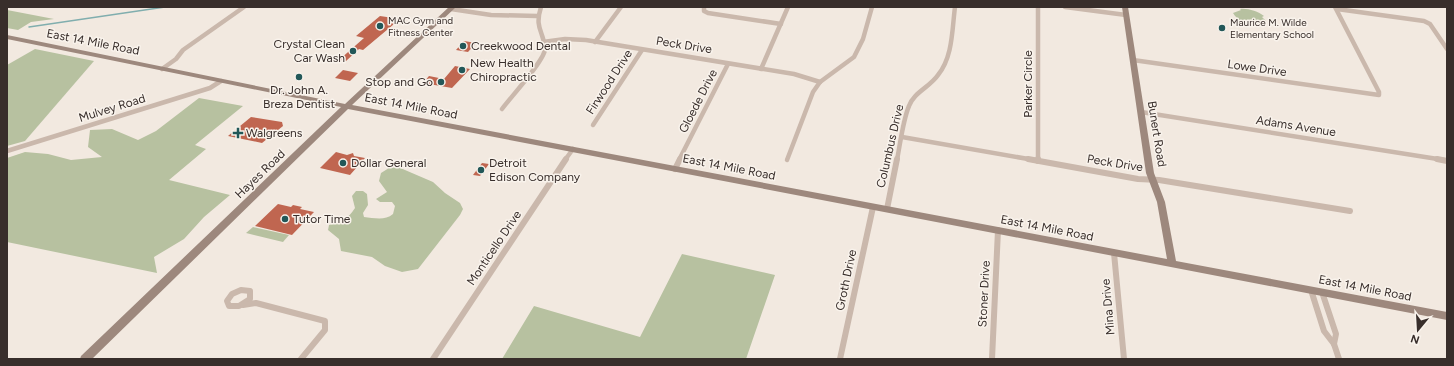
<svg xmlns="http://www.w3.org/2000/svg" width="1454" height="366" viewBox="0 0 1454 366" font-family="Figtree,sans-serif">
<rect width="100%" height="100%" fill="#f2e9e0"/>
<g fill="#b7c1a0">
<path d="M 1240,9 C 1247,8 1258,11 1264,16 L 1262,17 L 1266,21 C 1256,28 1239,24 1233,13 L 1241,10 Z"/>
<polygon points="7,10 54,19 31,22 18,30 7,28"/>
<polygon points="35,49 94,61 25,141 7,146 7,65"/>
<polygon points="199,98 243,106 195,145 206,149 169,180 230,195 204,217 184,239 154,257 157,273 7,242 7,158 25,152 48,154 71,160 102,157 88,147 90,130 112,129 138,140 156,131"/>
<path d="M 398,167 L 433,182 L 445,193 L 460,203 L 463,209 L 460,215 L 418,269 L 402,272 L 385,266 L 372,257 L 341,251 L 339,239 L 328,230 L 329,225 C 341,222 348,219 355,208 L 352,196 L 356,191 L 363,191 L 367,194 L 368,205 L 363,213 L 364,217 C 374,218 385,221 393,214 L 395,206 L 392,202 L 380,202 L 376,199 L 387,192 L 379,181 L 381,173 L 389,168 Z"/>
<polygon points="253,227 289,235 283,242 246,233"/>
<polygon points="682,254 775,275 746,359 502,359 534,306 640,337"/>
</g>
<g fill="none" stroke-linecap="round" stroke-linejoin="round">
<polyline stroke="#80aeae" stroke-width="1.5" points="29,27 165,7"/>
</g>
<g fill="#c06650">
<polygon points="380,16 400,19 363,50 359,49 346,61 339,60 364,38 356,36"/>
<polygon points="464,41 476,43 468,52 456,50"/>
<polygon points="455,66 470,69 452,88 423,83 429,76 444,79"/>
<polygon points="343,70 358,73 350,81 335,78"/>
<polygon points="251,117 282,122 283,126 262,143 228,136"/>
<polygon points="336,152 347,155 353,153 354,156 365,158 350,175 320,168"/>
<polygon points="482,163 489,164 480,176 473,175"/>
<polygon points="278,204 291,207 293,205 302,207 300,209 314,212 292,235 255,226"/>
</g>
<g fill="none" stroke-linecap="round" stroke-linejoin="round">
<g stroke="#cab8ac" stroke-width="4.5">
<polyline points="704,7 704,11 708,13 781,24"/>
<polyline points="1038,7 1038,160"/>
<polyline points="1065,7 1126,15"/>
<polyline points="451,9 491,15 537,16"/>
<polyline points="1337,9 1424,21 1430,24 1447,49"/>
<polyline points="543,42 565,39 586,40 794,74 820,82"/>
<polyline points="595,42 621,7"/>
<polyline points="1133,60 1379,95 1379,92 1335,7"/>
<polyline points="162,69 176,59 183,50 244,7"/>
<polyline points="761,69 788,7"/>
<path d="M 502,109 C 510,98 545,60 545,49 C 544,31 534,29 541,7"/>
<polyline points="1141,112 1444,160"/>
<polyline points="593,125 642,50"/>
<polyline points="902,137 1034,160"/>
<polyline points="7,151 210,88 221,81"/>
<polyline points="565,160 573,149"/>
<polyline points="679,160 728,64"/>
<polyline points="787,160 813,92 820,82 854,57 863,39 872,7"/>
<path d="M 897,160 C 900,145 903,120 909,106 C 914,92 930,87 938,75 C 953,57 952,29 955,7"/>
</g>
<g stroke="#cab8ac" stroke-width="6">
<polyline points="1028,159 1138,179 1159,180 1350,211"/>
<polyline points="1038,159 1038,161"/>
<polyline points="1437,159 1447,161"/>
<polyline points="675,169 680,159"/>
<polyline points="887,209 897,159"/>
<polyline points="1114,253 1124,359"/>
<polygon points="241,290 250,291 250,299 239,306 229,306 227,301 232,294"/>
<polyline points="1311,290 1324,331 1334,344 1339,359"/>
<polyline points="1322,292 1336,334 1334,344"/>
<polyline points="243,305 256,303 325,321 325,330 301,359"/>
<polyline points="433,359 566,159"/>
<polyline points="840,359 873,207"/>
<polyline points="992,359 998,230"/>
</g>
<polygon fill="#9d887d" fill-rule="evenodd" points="449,7 456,7 352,105 1167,259 1157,202 1146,173 1122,7 1128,7 1154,173 1165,202 1176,261 1447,312 1447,320 348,109 92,359 80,359 81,356 341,107 7,39 7,35 345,104"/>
</g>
<g fill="#225758" stroke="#f9f3ec" stroke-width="1.5">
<circle cx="380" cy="26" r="4"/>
<circle cx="1222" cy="28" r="4"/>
<circle cx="463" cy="46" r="4"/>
<circle cx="353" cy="51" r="4"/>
<circle cx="462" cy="70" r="4"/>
<circle cx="299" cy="77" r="4"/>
<circle cx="441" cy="82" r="4"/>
<path d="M236 127h4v4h4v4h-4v4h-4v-4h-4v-4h4z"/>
<circle cx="343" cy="163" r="4"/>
<circle cx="481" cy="170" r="4"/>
<circle cx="285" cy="219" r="4"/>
</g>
<g text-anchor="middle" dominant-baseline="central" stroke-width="3" stroke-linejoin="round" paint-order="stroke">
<g font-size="10" fill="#382e2b" stroke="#f9f3ec" text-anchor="start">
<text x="388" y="20">MAC Gym and<tspan x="388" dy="12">Fitness Center</tspan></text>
<text x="1230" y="22">Maurice M. Wilde<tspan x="1230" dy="12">Elementary School</tspan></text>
</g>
<g font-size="12" fill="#382e2b" stroke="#f9f3ec">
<text transform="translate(93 42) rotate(11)">East 14 Mile Road</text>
<text transform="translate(684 45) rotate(9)">Peck Drive</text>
<text transform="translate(1257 68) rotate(8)">Lowe Drive</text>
<text transform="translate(609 82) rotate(-57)">Firwood Drive</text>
<text transform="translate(1028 84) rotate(-90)">Parker Circle</text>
<text transform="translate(698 101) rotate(-63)">Gloede Drive</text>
<text transform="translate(411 106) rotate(11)">East 14 Mile Road</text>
<text transform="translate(112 108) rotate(-17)">Mulvey Road</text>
<text transform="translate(1296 126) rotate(9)">Adams Avenue</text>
<text transform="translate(1157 134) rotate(81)">Bunert Road</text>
<text transform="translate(890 146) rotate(-77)">Columbus Drive</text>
<text transform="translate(1115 163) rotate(9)">Peck Drive</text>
<text transform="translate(729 167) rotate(11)">East 14 Mile Road</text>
<text transform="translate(260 174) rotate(-44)">Hayes Road</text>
<text transform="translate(1047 228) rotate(11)">East 14 Mile Road</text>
<text transform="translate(494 248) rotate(-56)">Monticello Drive</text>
<text transform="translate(846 280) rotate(-78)">Groth Drive</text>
<text transform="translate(1365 288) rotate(11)">East 14 Mile Road</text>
<text transform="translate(984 294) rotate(-87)">Stoner Drive</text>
<text transform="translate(1108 307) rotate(-95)">Mina Drive</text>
</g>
<g font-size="12" fill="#382e2b" stroke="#f9f3ec" text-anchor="start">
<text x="345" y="44" text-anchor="end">Crystal Clean<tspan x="345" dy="14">Car Wash</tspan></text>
<text x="471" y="46">Creekwood Dental</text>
<text x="470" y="63">New Health<tspan x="470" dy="14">Chiropractic</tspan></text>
<text x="433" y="82" text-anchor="end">Stop and Go</text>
<text x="299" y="90" text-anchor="middle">Dr. John A.<tspan x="299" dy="14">Breza Dentist</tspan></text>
<text x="246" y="133">Walgreens</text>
<text x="351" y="163">Dollar General</text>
<text x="489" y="163">Detroit<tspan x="489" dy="14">Edison Company</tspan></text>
<text x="293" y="219">Tutor Time</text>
</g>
</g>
<rect width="1454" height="366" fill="none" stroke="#382e2b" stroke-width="16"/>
<g transform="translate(1418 330) rotate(198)" stroke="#f9f3ec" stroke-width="3" paint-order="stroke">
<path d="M0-3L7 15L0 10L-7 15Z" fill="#382e2b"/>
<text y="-6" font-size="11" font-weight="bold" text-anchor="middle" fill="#382e2b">N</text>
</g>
</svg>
